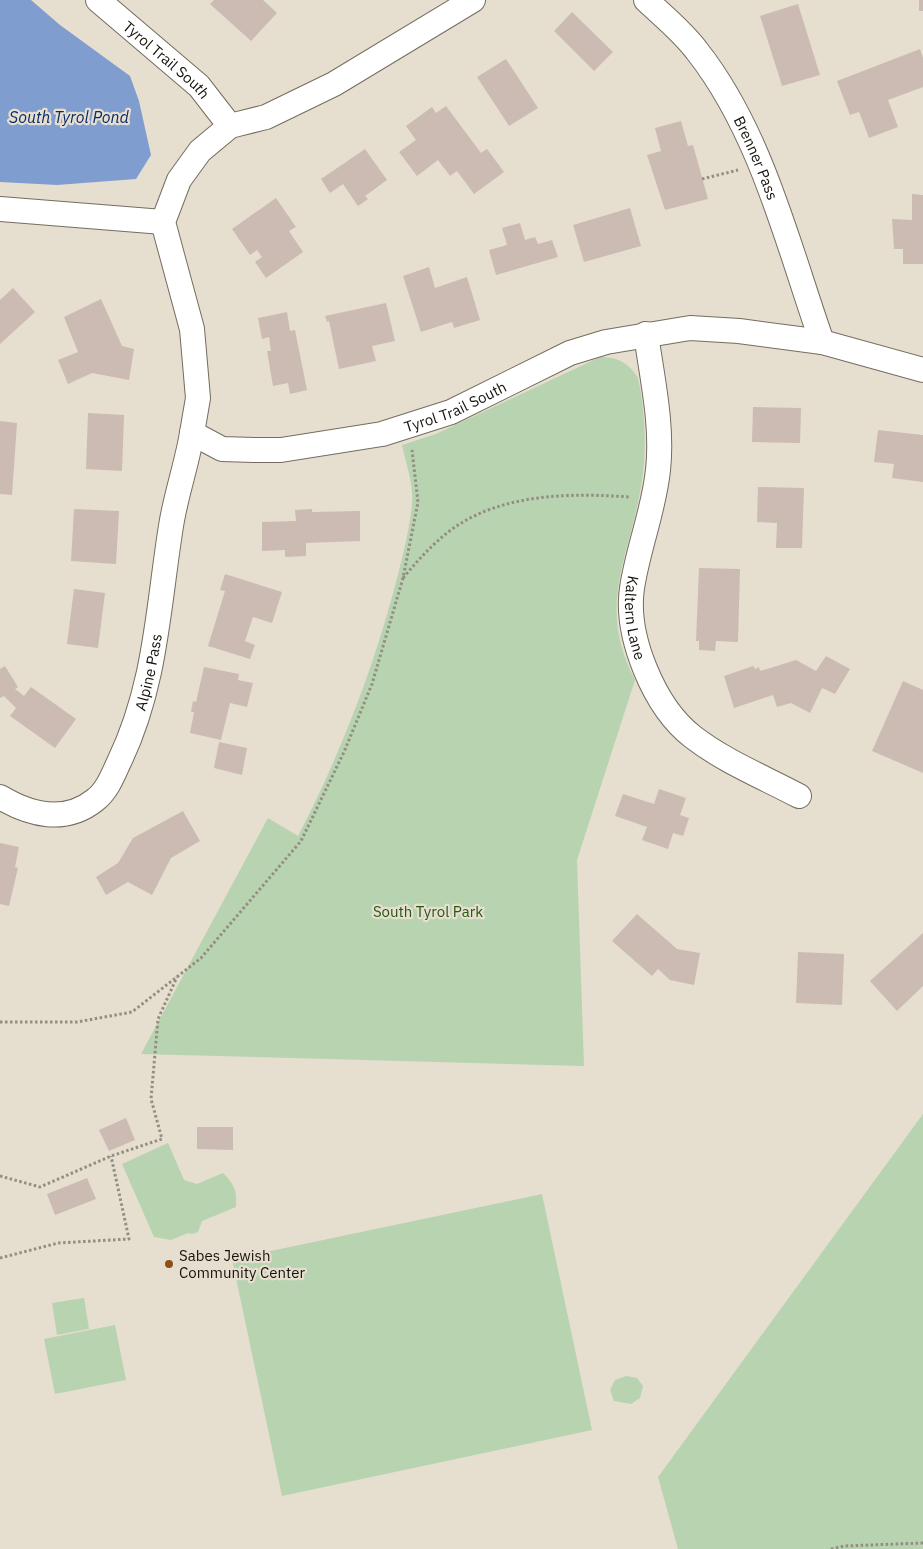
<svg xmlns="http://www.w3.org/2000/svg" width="923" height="1549" viewBox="0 0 923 1549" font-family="'IBM Plex Sans',sans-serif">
<rect width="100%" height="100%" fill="#e6dfcf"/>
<g fill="#b8d3b0">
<path d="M 600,357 C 618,357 629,363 638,378 C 645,410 647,448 642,480 C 631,557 595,603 635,680 L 577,860 L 584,1066 L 141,1054 L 268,818 L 298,836 C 338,759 369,680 392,597 C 400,567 409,535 412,504 C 414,485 406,464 402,445 L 436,434 Z"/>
<polygon points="923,1114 923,1549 678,1549 658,1477"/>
<path d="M 168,1143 L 184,1180 L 197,1184 L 223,1173 C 235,1185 237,1191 236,1207 L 202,1221 L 198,1232 L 192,1234 L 188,1233 L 171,1240 L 154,1237 L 122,1164 Z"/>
<polygon points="542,1194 592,1430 282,1496 232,1259"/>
<polygon points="84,1298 89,1329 57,1335 52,1303"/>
<polygon points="115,1325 126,1380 55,1394 44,1339"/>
<polygon points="626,1376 637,1378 643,1386 640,1398 631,1404 614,1401 610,1390 615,1380"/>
</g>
<polygon fill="#809dd0" points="0,0 31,0 60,25 130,76 139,101 151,155 136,179 57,185 0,182"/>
<g fill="#ccbbb3">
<polygon points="214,0 263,0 277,13 251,41 210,4"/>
<rect x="919" y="0" width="4" height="11"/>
<polygon points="798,4 820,75 782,86 760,16"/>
<polygon points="572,12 613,52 594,71 554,31"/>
<polygon points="920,49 923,58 923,87 888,100 898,127 869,138 859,112 850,115 837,81"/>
<polygon points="506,59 538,108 509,126 477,77"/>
<polygon points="446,106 481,153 487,149 504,172 474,194 457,171 450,176 438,160 417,176 399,152 416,140 406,126 432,107 436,113"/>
<polygon points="681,121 688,146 693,145 708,199 665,210 647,155 661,151 655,128"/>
<polygon points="365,149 387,180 365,196 368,199 358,206 343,184 330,193 321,179"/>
<polygon points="912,194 923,195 923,264 903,264 903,249 894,249 892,219 912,220"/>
<polygon points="276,198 296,227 289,231 303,252 266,278 255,262 262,257 257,250 250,255 232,229"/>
<polygon points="630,208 641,246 584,262 573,225"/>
<polygon points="520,223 525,240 535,237 538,244 552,240 558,257 496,275 489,250 507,245 502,228"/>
<polygon points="429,267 435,288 467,277 480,320 454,328 452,322 421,332 403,276"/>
<polygon points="13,288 35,312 0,344 0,300"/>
<polygon points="101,299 122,346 134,349 129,380 92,373 68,384 58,360 78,352 64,317"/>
<polygon points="386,303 395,341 372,346 376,361 339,369 329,321 327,322 325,316"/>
<polygon points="287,312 290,331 295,330 307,390 290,394 288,383 273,386 267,351 271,351 269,337 262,339 258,318"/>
<polygon points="753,407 801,408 800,443 752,442"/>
<polygon points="88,413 124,415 122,471 86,469"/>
<polygon points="0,421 17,423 12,495 0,494"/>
<polygon points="878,430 923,435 923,482 892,478 894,464 874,462"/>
<polygon points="758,487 804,488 802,548 776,548 777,523 757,522"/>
<polygon points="74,509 119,511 116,564 71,561"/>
<polygon points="312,509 312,512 360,511 360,541 306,543 306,556 285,557 285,550 262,551 262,522 296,521 295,510"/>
<polygon points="699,568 740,569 738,642 716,641 715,651 699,650 699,641 696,641"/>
<polygon points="225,574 282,592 272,623 253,617 245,641 255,645 250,659 208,646 225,591 220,590"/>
<polygon points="74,589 105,593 98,648 67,644"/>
<polygon points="826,656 850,669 835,694 822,688 810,713 791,703 777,707 773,695 734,708 724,676 753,666 755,669 759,667 760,671 796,660 816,671"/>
<polygon points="5,666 18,687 15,689 24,696 31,687 76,719 55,748 10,716 16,708 4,696 0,698 0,669"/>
<polygon points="204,667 239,674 238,680 253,683 247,707 230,703 221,740 190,733 194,712 191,712 193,701 196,702"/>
<polygon points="903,681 923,690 923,773 872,751"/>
<polygon points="219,742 247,748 242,775 214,768"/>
<polygon points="659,789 686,798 680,815 689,818 683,836 673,833 668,849 642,840 647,827 615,816 623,794 654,804"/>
<polygon points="183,811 200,841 171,858 152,895 128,882 106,895 96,877 118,863 133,838"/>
<polygon points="0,843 19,847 15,867 18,868 9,906 0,904"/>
<polygon points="637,914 677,949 700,953 694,985 670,980 658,969 652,976 612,941"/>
<polygon points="923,933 923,986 897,1011 870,981"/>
<polygon points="798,952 844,954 842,1005 796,1003"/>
<polygon points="126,1118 135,1140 109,1151 99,1130"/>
<polygon points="197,1127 233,1127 233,1150 197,1149"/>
<polygon points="87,1178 96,1199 55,1215 47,1194"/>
</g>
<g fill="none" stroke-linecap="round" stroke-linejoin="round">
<defs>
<g id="minor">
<path id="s1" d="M 98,0 L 199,86 L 230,126"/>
<path id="s2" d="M 473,0 L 334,84 L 266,117 L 230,126 L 200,151 L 179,180 L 163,222 L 192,329 L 198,398 L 192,433 L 222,449 L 254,450 L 281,450 L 382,434 L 451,412 L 570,353 L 606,342 L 690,328 L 739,331 L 822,342 L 923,370"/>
<path id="s3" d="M 646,0 C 663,16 683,32 697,51 C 761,132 788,245 822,342"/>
<polyline points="0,209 163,222"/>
<path id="s4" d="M 646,334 C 652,378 663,425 658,470 C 654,510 638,548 632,588 C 625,636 654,707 693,737 C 724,761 763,777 799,796"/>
<path id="s5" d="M 0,797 C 30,815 65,824 95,800 C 107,791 113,775 119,762 C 156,686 158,607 171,526 C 176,494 187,464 192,433"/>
</g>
</defs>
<use href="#minor" stroke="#746d5f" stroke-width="26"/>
<g stroke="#938e82" stroke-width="3" stroke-dasharray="2.5 2.5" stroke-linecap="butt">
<polyline points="702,179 738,170"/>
<path d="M 403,578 C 419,559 435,541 455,527 C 505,493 573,493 630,497"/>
<polyline points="0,1022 77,1022 132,1012 201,958 301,841 344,752 372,684 403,578 418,502 412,450"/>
<polyline points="0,1176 40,1187 111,1156 162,1139 151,1099 158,1019 177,977"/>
<polyline points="0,1258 58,1243 129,1239 111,1156"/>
<polyline points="831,1549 844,1546 923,1543"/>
</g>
<use href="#minor" stroke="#fff" stroke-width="24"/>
</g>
<circle fill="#8e5016" stroke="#e6dfcf" stroke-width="2" cx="169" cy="1264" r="5"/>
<g text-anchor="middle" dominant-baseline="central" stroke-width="4.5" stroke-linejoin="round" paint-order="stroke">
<g font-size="15" fill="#15130d" stroke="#e6dfcf">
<text stroke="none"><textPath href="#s1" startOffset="91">Tyrol Trail South</textPath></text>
<text stroke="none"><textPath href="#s3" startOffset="195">Brenner Pass</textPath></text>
<text stroke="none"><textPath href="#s2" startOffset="884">Tyrol Trail South</textPath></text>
<text stroke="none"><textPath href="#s4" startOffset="288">Kaltern Lane</textPath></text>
<text stroke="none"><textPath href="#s5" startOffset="242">Alpine Pass</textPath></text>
</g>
<g font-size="15" fill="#255711" stroke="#e6dfcf">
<text x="428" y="911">South Tyrol Park</text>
</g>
<g font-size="15" fill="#15130d" stroke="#e6dfcf" text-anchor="start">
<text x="179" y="1255">Sabes Jewish<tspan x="179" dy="17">Community Center</tspan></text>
</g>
<g font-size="16" font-style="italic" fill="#0a2a67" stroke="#e6dfcf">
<text x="69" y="117">South Tyrol Pond</text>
</g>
</g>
</svg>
